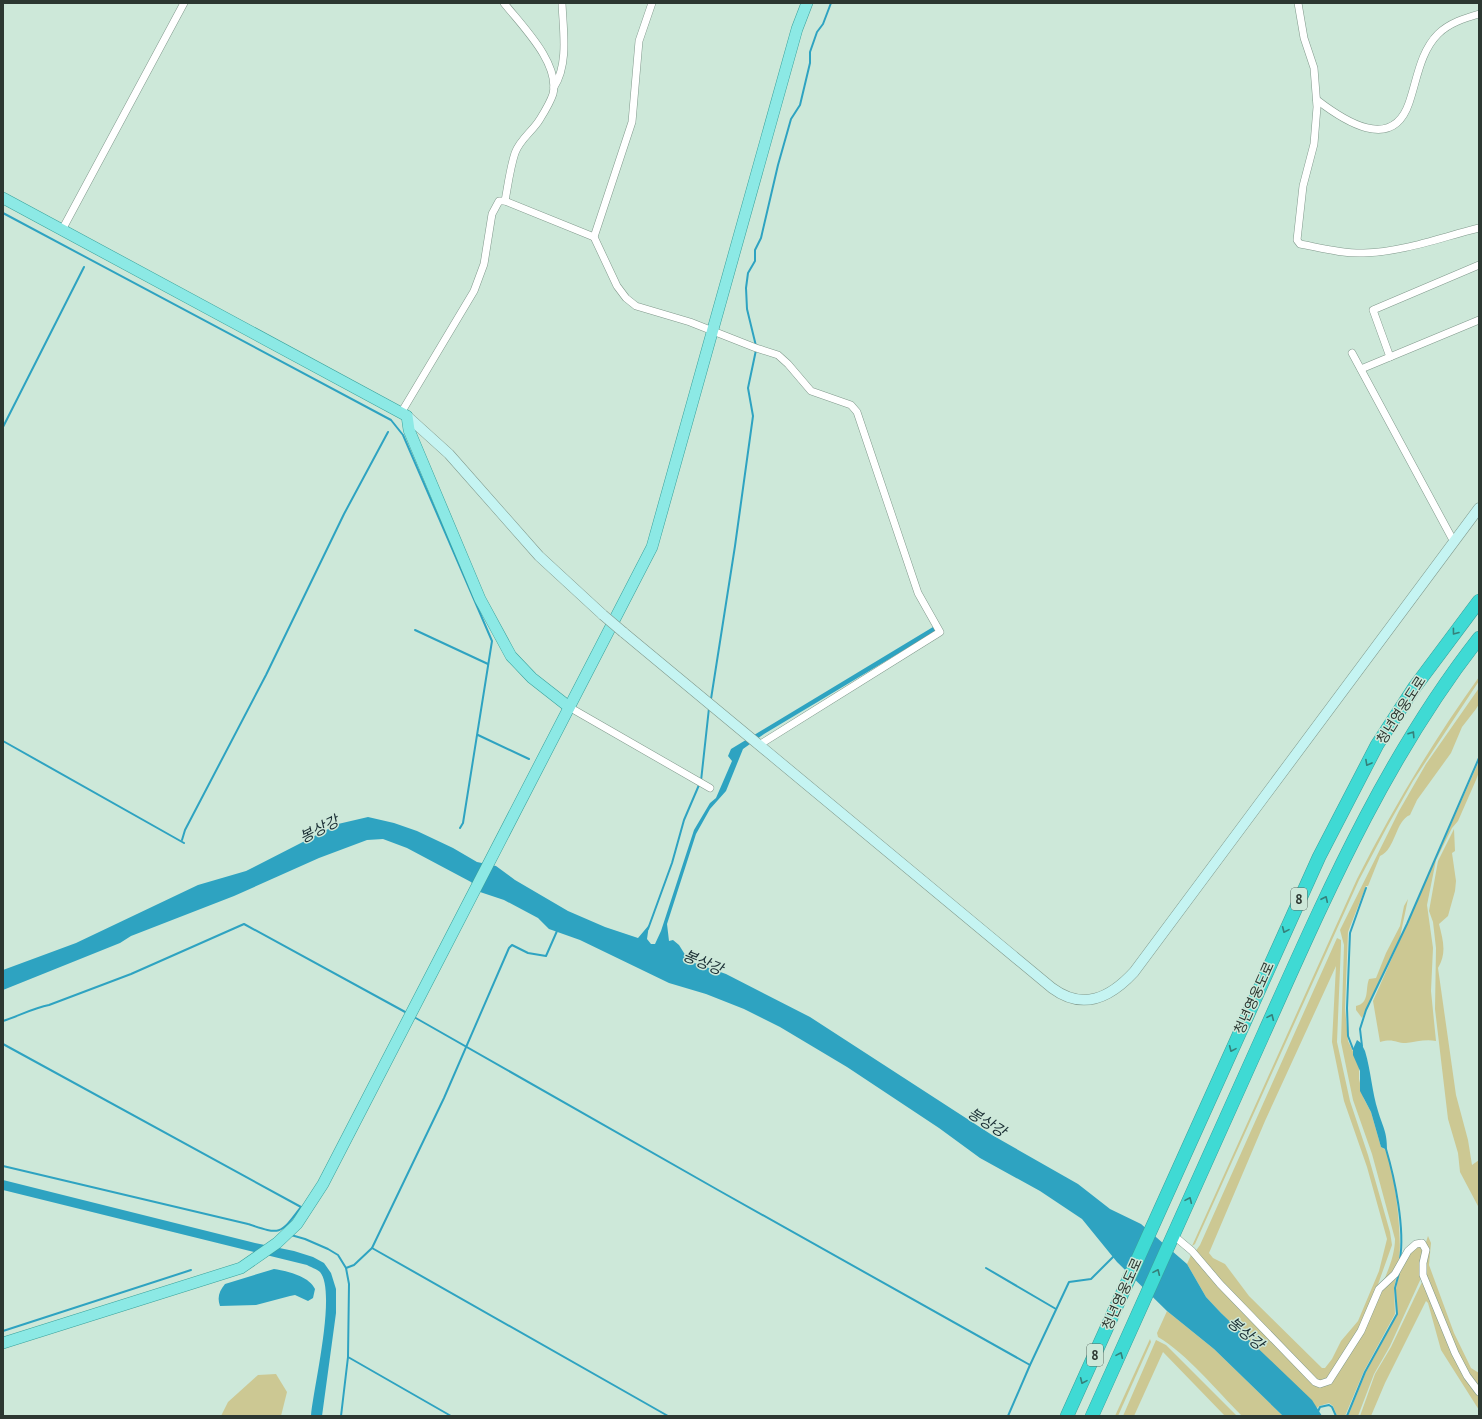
<svg xmlns="http://www.w3.org/2000/svg" width="1482" height="1419" viewBox="0 0 1482 1419" font-family="'PT Sans','Noto Sans KR',sans-serif">
<rect width="100%" height="100%" fill="#cde8d9"/>
<g fill="#ccc893" fill-rule="evenodd">
<path d="M 1479,677 L 1479,681 L 1413,781 L 1387,827 L 1359,880 L 1195,1244 L 1192,1246 L 1357,879 C 1393,808 1433,741 1479,677 Z"/>
<path d="M 1479,688 L 1479,704 L 1476,709 L 1462,727 L 1451,753 L 1417,800 L 1410,815 C 1395,821 1396,849 1380,856 L 1368,886 L 1366,886 L 1348,932 L 1345,1008 L 1348,1041 L 1359,1064 L 1359,1079 L 1364,1099 L 1371,1112 L 1381,1147 C 1382,1148 1385,1149 1386,1150 C 1394,1164 1404,1248 1398,1263 C 1395,1271 1389,1276 1383,1282 C 1389,1269 1395,1253 1395,1239 L 1372,1154 L 1353,1100 L 1341,1042 L 1344,945 L 1340,930 L 1399,811 L 1426,764 Z"/>
<path d="M 1479,761 L 1479,772 L 1476,780 L 1458,821 L 1452,828 L 1436,860 L 1427,905 L 1433,948 L 1431,991 L 1436,1041 C 1425,1039 1416,1042 1406,1043 C 1395,1043 1394,1038 1380,1042 L 1373,1001 Z"/>
<path d="M 1454,829 L 1455,851 L 1452,853 L 1456,881 L 1455,891 L 1448,916 L 1439,924 C 1443,940 1447,953 1438,968 L 1456,1095 L 1468,1140 L 1472,1165 L 1479,1160 L 1479,1208 L 1460,1172 L 1458,1153 L 1448,1119 L 1435,1009 L 1436,948 L 1433,922 L 1429,911 L 1438,861 Z"/>
<path d="M 1408,899 L 1400,937 L 1362,1018 L 1356,1010 L 1356,1006 C 1370,1003 1365,989 1369,979 L 1376,978 L 1386,953 L 1400,926 L 1404,906 Z"/>
<path d="M 1337,938 L 1341,940 L 1341,945 L 1337,1042 L 1350,1101 L 1368,1155 L 1390,1232 L 1392,1245 L 1365,1321 L 1328,1380 L 1320,1383 L 1221,1283 L 1195,1252 L 1200,1245 ZM 1336,966 L 1332,1042 L 1344,1101 L 1367,1167 L 1387,1239 L 1379,1271 L 1358,1321 L 1341,1341 L 1332,1359 L 1325,1368 L 1322,1368 L 1249,1296 L 1225,1264 L 1213,1258 L 1209,1253 L 1265,1121 Z"/>
<polygon points="1428,1236 1431,1243 1429,1265 1454,1333 1471,1368 1479,1373 1479,1391 1468,1375 1424,1275 1425,1245"/>
<polygon points="1420,1247 1423,1248 1422,1276 1390,1346 1374,1374 1358,1416 1348,1416 1366,1372 1397,1315 1396,1289 1400,1268 1413,1248"/>
<polygon points="1191,1255 1314,1383 1326,1384 1380,1292 1397,1274 1394,1288 1395,1314 1364,1371 1345,1416 1337,1416 1333,1406 1329,1403 1319,1406 1317,1408 1221,1313 1206,1297 1187,1264"/>
<polygon points="1423,1280 1479,1393 1479,1410 1441,1350 1428,1303 1426,1301 1385,1383 1371,1416 1360,1416 1375,1374 1391,1347"/>
<path d="M 1167,1311 L 1214,1349 L 1283,1416 L 1242,1416 C 1218,1392 1186,1353 1158,1337 L 1157,1333 Z"/>
<polygon points="1150,1339 1151,1342 1118,1416 1115,1416"/>
<polygon points="1156,1340 1166,1345 1237,1416 1225,1416 1163,1352 1134,1416 1123,1416"/>
<polygon points="276,1374 287,1392 281,1416 221,1416 228,1402 258,1375"/>
</g>
<g fill="#2ea3c1">
<polygon points="933,627 936,631 764,734 743,749 726,791 710,809 696,834 667,924 669,941 673,940 679,945 689,961 726,974 810,1017 992,1135 1078,1184 1110,1209 1141,1224 1187,1264 1206,1297 1221,1313 1312,1400 1322,1416 1283,1416 1214,1349 1167,1311 1117,1262 1082,1219 1040,1191 980,1158 939,1128 847,1067 780,1027 744,1009 706,994 669,983 580,940 549,929 538,918 504,900 480,892 471,882 407,848 383,839 367,840 319,858 234,896 131,936 120,943 3,990 3,970 76,943 198,885 246,871 338,824 368,817 394,823 417,831 453,848 477,862 496,866 515,880 568,911 605,927 638,938 649,925 647,939 651,944 655,944 661,931 694,830 710,803 716,798 732,761 728,756 731,749"/>
<path d="M 1357,1040 L 1361,1043 L 1365,1051 C 1371,1071 1372,1092 1378,1111 C 1383,1128 1387,1131 1387,1150 L 1381,1147 L 1371,1112 L 1360,1091 L 1360,1071 L 1353,1055 L 1353,1049 Z"/>
<path d="M 3,1180 L 255,1243 L 294,1251 L 313,1257 L 324,1263 L 331,1273 L 336,1289 L 336,1313 L 322,1416 L 311,1416 C 313,1389 337,1292 320,1272 C 317,1269 310,1267 307,1265 L 3,1190 Z"/>
<path d="M 274,1269 C 287,1271 309,1276 315,1289 L 313,1298 L 308,1301 L 295,1295 L 290,1296 L 256,1305 L 220,1306 C 217,1298 219,1291 225,1284 Z"/>
</g>
<g fill="none" stroke-linecap="round" stroke-linejoin="round">
<g stroke="#2ea3c1" stroke-width="2">
<polyline points="3,213 391,420 403,435 492,641 463,823 460,828"/>
<polyline points="756,346 747,309 746,288 748,273 755,261 755,250 761,238 778,165 791,119 800,105 810,63 810,52 817,32 823,24 831,3"/>
<polyline points="3,427 84,267"/>
<polyline points="415,630 488,664"/>
<polyline points="711,699 735,546 753,416 748,388 756,350"/>
<polyline points="478,735 529,759"/>
<polyline points="3,741 184,843"/>
<polyline points="701,781 709,708"/>
<polyline points="182,840 185,830 266,675 344,514 388,432"/>
<polyline points="648,929 672,863 684,820 699,785"/>
<polyline points="414,1017 718,1190 1030,1365"/>
<path d="M 3,1021 C 19,1016 33,1008 49,1005 L 131,974 L 244,924 L 407,1013"/>
<path d="M 3,1044 L 301,1207 C 280,1235 281,1235 248,1224 L 3,1166"/>
<polyline points="1362,1046 1360,1029 1366,1010 1407,924 1479,758"/>
<polyline points="1353,1049 1348,1036 1347,1008 1350,933 1366,888"/>
<path d="M 1386,1149 C 1395,1179 1405,1229 1400,1259"/>
<polyline points="291,1235 305,1239 328,1249 338,1255 346,1268 349,1284 348,1357 341,1416"/>
<polyline points="372,1248 668,1416"/>
<polyline points="346,1268 354,1265 372,1248 444,1098 509,948 512,945 528,953 546,956 557,931"/>
<polyline points="986,1268 1056,1309"/>
<polyline points="3,1331 191,1270"/>
<polyline points="348,1357 451,1416"/>
<polyline points="1008,1416 1030,1365 1069,1282 1091,1279 1115,1255"/>
<polyline points="1316,1416 1320,1407 1329,1405 1332,1407 1336,1416"/>
<polyline points="1347,1416 1365,1372 1397,1314 1395,1288 1399,1273"/>
</g>
<defs>
<g id="street">
<path d="M 504,3 C 522,26 560,63 553,94 C 550,103 545,111 540,119 C 533,131 520,139 515,153 C 510,168 508,185 505,201"/>
<polyline points="652,3 639,41 632,122 594,237 617,286 626,298 636,306 690,322 756,348 778,355 788,364 811,391 851,405 857,412 918,593 940,632 759,745"/>
<path d="M 1298,3 L 1304,38 L 1314,68 L 1317,107 L 1314,144 L 1303,186 L 1297,240 L 1300,244 C 1321,248 1343,254 1364,253 C 1403,252 1442,237 1479,228"/>
<path d="M 554,87 C 569,64 563,29 562,3"/>
<path d="M 1317,100 C 1343,120 1392,153 1409,103 C 1417,80 1420,52 1438,34 C 1449,23 1465,18 1479,14"/>
<polyline points="62,230 184,3"/>
<polyline points="1352,353 1454,542"/>
<polyline points="1390,357 1373,310 1479,265"/>
<polyline points="1361,369 1479,320"/>
<polyline points="401,413 474,291 484,264 492,214 499,201 505,201 594,237"/>
<polyline points="569,707 710,788"/>
<polyline points="1173,1235 1192,1251 1220,1284 1315,1382 1320,1384 1329,1381 1361,1331 1379,1289 1395,1274 1408,1251 1416,1244 1422,1243 1426,1250 1423,1263 1423,1275 1455,1353 1467,1376 1479,1392"/>
</g>
<g id="secondary">
<polyline points="407,416 449,454 539,556 603,615"/>
<path d="M 623,632 L 1052,988 C 1083,1011 1110,998 1134,972 L 1479,508"/>
</g>
<g id="primary">
<polyline points="3,198 407,416 409,430 480,599 511,656 532,678 569,707"/>
<polyline points="3,1343 241,1268 277,1243 297,1224 323,1184 652,547 797,29 807,3"/>
</g>
<g id="highway">
<polyline points="1067,1416 1319,857 1377,745 1414,688 1479,601"/>
<path d="M 1092,1416 C 1150,1288 1207,1160 1264,1033 C 1326,895 1385,758 1479,638"/>
</g>
</defs>
<use href="#street" stroke="#80998c" stroke-width="8"/>
<use href="#secondary" stroke="#80998c" stroke-width="11"/>
<use href="#primary" stroke="#38a19b" stroke-width="12"/>
<use href="#highway" stroke="#38a19b" stroke-width="14"/>
<use href="#street" stroke="#fff" stroke-width="7"/>
<use href="#secondary" stroke="#c5f4f2" stroke-width="10"/>
<use href="#primary" stroke="#8ce9e5" stroke-width="11"/>
<use href="#highway" stroke="#3fdad4" stroke-width="13"/>
<defs>
<polyline id="secondary-bridge" points="603,615 623,632"/>
</defs>
<use href="#secondary-bridge" stroke="#80998c" stroke-width="11" stroke-linecap="butt"/>
<use href="#secondary-bridge" stroke="#c5f4f2" stroke-width="10"/>
</g>
<defs><path id="oneway-chevron" d="M-2-3.5L2.5 0L-2 3.5" fill="none" stroke-width="1.6" stroke-linecap="round" stroke-linejoin="round"/></defs>
<g stroke="#35807a">
<use href="#oneway-chevron" transform="translate(1455 632) rotate(127)"/>
<use href="#oneway-chevron" transform="translate(1412 734) rotate(-57)"/>
<use href="#oneway-chevron" transform="translate(1368 763) rotate(119)"/>
<use href="#oneway-chevron" transform="translate(1325 899) rotate(-65)"/>
<use href="#oneway-chevron" transform="translate(1285 930) rotate(114)"/>
<use href="#oneway-chevron" transform="translate(1271 1017) rotate(-66)"/>
<use href="#oneway-chevron" transform="translate(1232 1049) rotate(114)"/>
<use href="#oneway-chevron" transform="translate(1189 1200) rotate(-66)"/>
<use href="#oneway-chevron" transform="translate(1157 1272) rotate(-66)"/>
<use href="#oneway-chevron" transform="translate(1120 1355) rotate(-66)"/>
<use href="#oneway-chevron" transform="translate(1083 1381) rotate(114)"/>
</g>
<g text-anchor="middle" dominant-baseline="central" stroke-width="3" stroke-linejoin="round" paint-order="stroke">
<g fill="#cde8d9" stroke="#5c6c63" stroke-width="1">
<rect x="1291" y="888" width="16" height="22" rx="3"/>
<rect x="1087" y="1344" width="16" height="22" rx="3"/>
</g>
<g font-size="13" font-weight="bold" fill="#2c3731">
<text x="1299" y="899">8</text>
<text x="1095" y="1355">8</text>
</g>
<g font-size="14" fill="#2c3731" stroke="#cde8d9">
<text transform="translate(1401 710) rotate(-57)">청년영웅도로</text>
<text transform="translate(1254 998) rotate(-66)">청년영웅도로</text>
<text transform="translate(1122 1294) rotate(-66)">청년영웅도로</text>
</g>
<g font-size="15" font-style="italic" fill="#1a2e34" stroke="#cde8d9">
<text transform="translate(319 829) rotate(-27)">봉상강</text>
<text transform="translate(703 962) rotate(22)">봉상강</text>
<text transform="translate(987 1122) rotate(32)">봉상강</text>
<text transform="translate(1246 1333) rotate(40)">봉상강</text>
</g>
</g>
<rect width="1482" height="1419" fill="none" stroke="#2c3731" stroke-width="8"/>
</svg>
